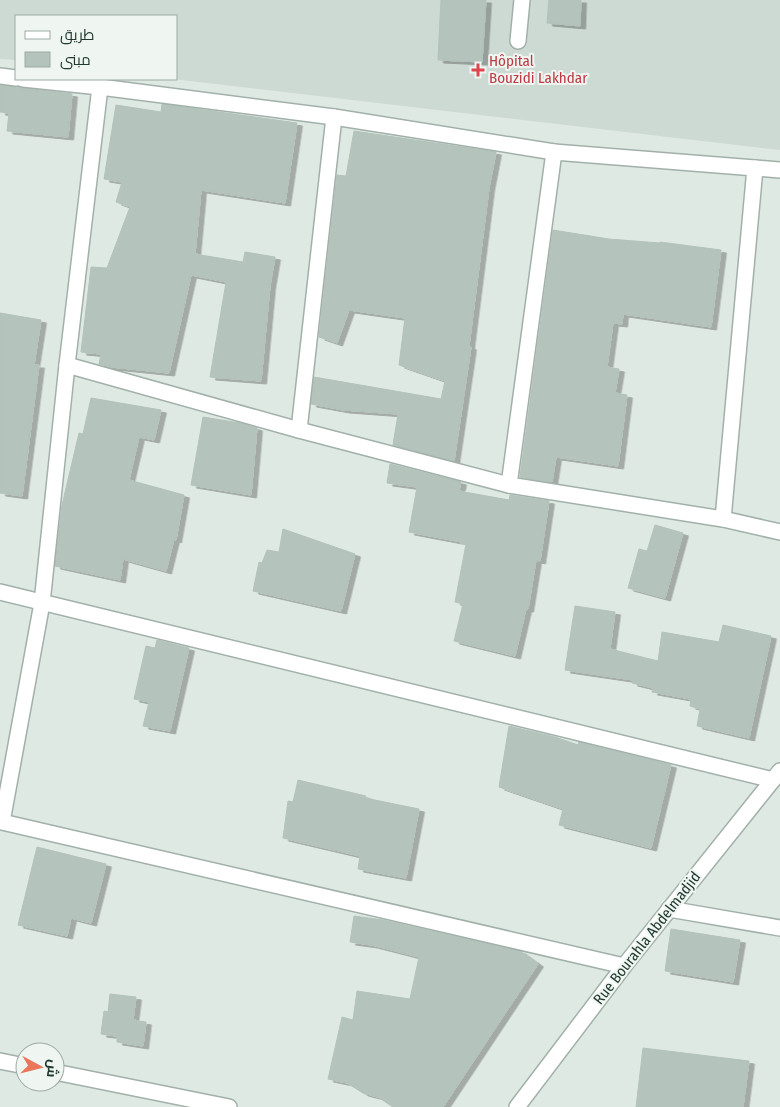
<svg xmlns="http://www.w3.org/2000/svg" width="780" height="1107" viewBox="0 0 780 1107" font-family="'Fira Sans Condensed',Cairo,sans-serif">
<defs>
<filter id="shadow"><feDropShadow dx="5.5" dy="3" stdDeviation="0" flood-color="#0004"/></filter>
</defs>
<rect width="100%" height="100%" fill="#dfe9e4"/>
<polygon fill="#cdd9d3" points="0,0 780,0 780,150 173,79 176,79 176,16 16,16 16,60 0,59"/>
<g fill="#b4c4bd" stroke="#b2c2ba" filter="url(#shadow)">
<polygon points="441,0 486,0 482,62 438,60"/>
<polygon points="549,0 581,0 580,26 547,23"/>
<polygon points="0,85 72,94 68,137 7,131 9,113 0,112"/>
<polygon points="162,104 297,123 285,203 201,190 195,254 243,262 245,252 275,257 270,286 261,381 210,377 226,282 191,275 169,373 111,367 99,364 101,354 81,352 91,267 107,268 130,207 116,202 122,182 104,179 116,105 161,112"/>
<polygon points="354,131 496,152 489,188 469,346 471,347 454,461 393,445 398,414 344,410 311,404 314,377 441,399 445,381 399,365 405,318 349,310 337,343 319,337 337,175 346,176"/>
<polygon points="553,230 609,239 660,243 660,242 721,250 711,327 623,314 622,324 613,323 607,367 619,369 615,393 627,395 618,466 556,457 552,482 520,477"/>
<polygon points="0,313 41,320 34,365 39,365 22,496 0,493"/>
<polygon points="91,398 161,410 154,440 139,437 129,480 184,495 176,540 174,539 166,571 123,559 120,580 55,566 62,505 79,433 83,434"/>
<polygon points="203,417 240,423 257,428 251,495 191,485"/>
<polygon points="390,464 461,482 459,491 509,500 510,495 549,501 540,561 536,560 528,609 526,609 515,656 454,641 463,604 455,602 466,544 461,544 462,542 409,532 417,487 387,483"/>
<polygon points="655,525 683,533 665,598 628,588 639,549 647,551"/>
<polygon points="283,529 355,554 341,611 253,591 259,562 262,563 267,550 279,552"/>
<polygon points="575,606 615,612 610,649 658,661 662,632 719,642 723,625 771,636 749,738 697,726 700,709 690,706 691,699 652,692 653,688 632,683 633,680 565,670"/>
<polygon points="157,640 189,648 170,731 143,726 149,702 134,699 146,646 155,648"/>
<polygon points="509,726 555,737 578,745 579,742 671,765 651,848 559,825 563,809 499,787"/>
<polygon points="298,780 366,796 365,798 419,809 406,878 358,869 360,856 283,838 288,801 293,802"/>
<polygon points="37,847 106,864 91,923 71,918 67,936 18,925"/>
<polygon points="354,916 383,920 520,951 538,964 443,1107 393,1107 378,1097 363,1093 347,1083 328,1079 342,1017 353,1020 357,991 410,999 419,957 372,945 350,942"/>
<polygon points="671,929 740,940 733,982 665,971"/>
<polygon points="110,994 136,997 133,1020 146,1022 143,1046 117,1042 117,1036 101,1034 104,1011 108,1012"/>
<polygon points="643,1048 749,1061 743,1107 636,1107"/>
</g>
<g fill="none" stroke-linecap="round" stroke-linejoin="round">
<defs>
<g id="minor">
<polyline points="518,41 522,0"/>
<polyline points="0,76 16,78"/>
<polyline points="23,79 100,87 67,365 42,603 2,822 624,966"/>
<polyline points="100,87 334,117"/>
<polyline points="755,168 780,170"/>
<polyline points="67,365 299,430 509,485 723,519 780,532"/>
<polyline points="299,430 334,117 554,152"/>
<polyline points="509,485 554,152 755,168 723,519"/>
<polyline points="0,592 773,780"/>
<polyline points="669,909 780,928"/>
<polyline points="0,1061 25,1066"/>
<polyline points="55,1072 229,1107"/>
<polyline points="517,1107 624,966 780,771"/>
</g>
</defs>
<use href="#minor" stroke="#a2b0aa" stroke-width="18"/>
<use href="#minor" stroke="#fff" stroke-width="15"/>
</g>
<path fill="#e0444e" stroke="#eff6f2" stroke-width="2" d="M475.5 62.5h5v5h5v5h-5v5h-5v-5h-5v-5h5z"/>
<g text-anchor="middle" dominant-baseline="central" stroke-width="4" stroke-linejoin="round" paint-order="stroke">
<g font-size="15" fill="#be3a42" stroke="#eff6f2" text-anchor="start">
<text x="489" y="61">Hôpital<tspan x="489" dy="17">Bouzidi Lakhdar</tspan></text>
</g>
<g font-size="15" fill="#213830" stroke="#eff6f2">
<text transform="translate(647 938) rotate(-52)">Rue Bourahla Abdelmadjid</text>
</g>
</g>
<rect x="15" y="15" width="162" height="65" fill="#eff6f2" stroke="#9daaa4"/>
<rect x="25" y="31" width="25" height="8" fill="#ffffff" stroke="#9daaa4"/>
<text x="60" y="40" font-size="15" fill="#213830">طريق</text>
<rect x="25" y="52" width="25" height="15" fill="#b4c4bd" stroke="#9daaa4"/>
<text x="60" y="65" font-size="15" fill="#213830">مبنى</text>
<g transform="translate(40 1067) rotate(97)"><circle r="24" fill="#eff6f2" stroke="#9daaa4"/>
<path d="M0-4L9 19L0 12L-9 19Z" fill="#ea765c"/>
<text y="-8" font-size="14" font-weight="bold" text-anchor="middle" fill="#213830">ش</text>
</g>
</svg>
